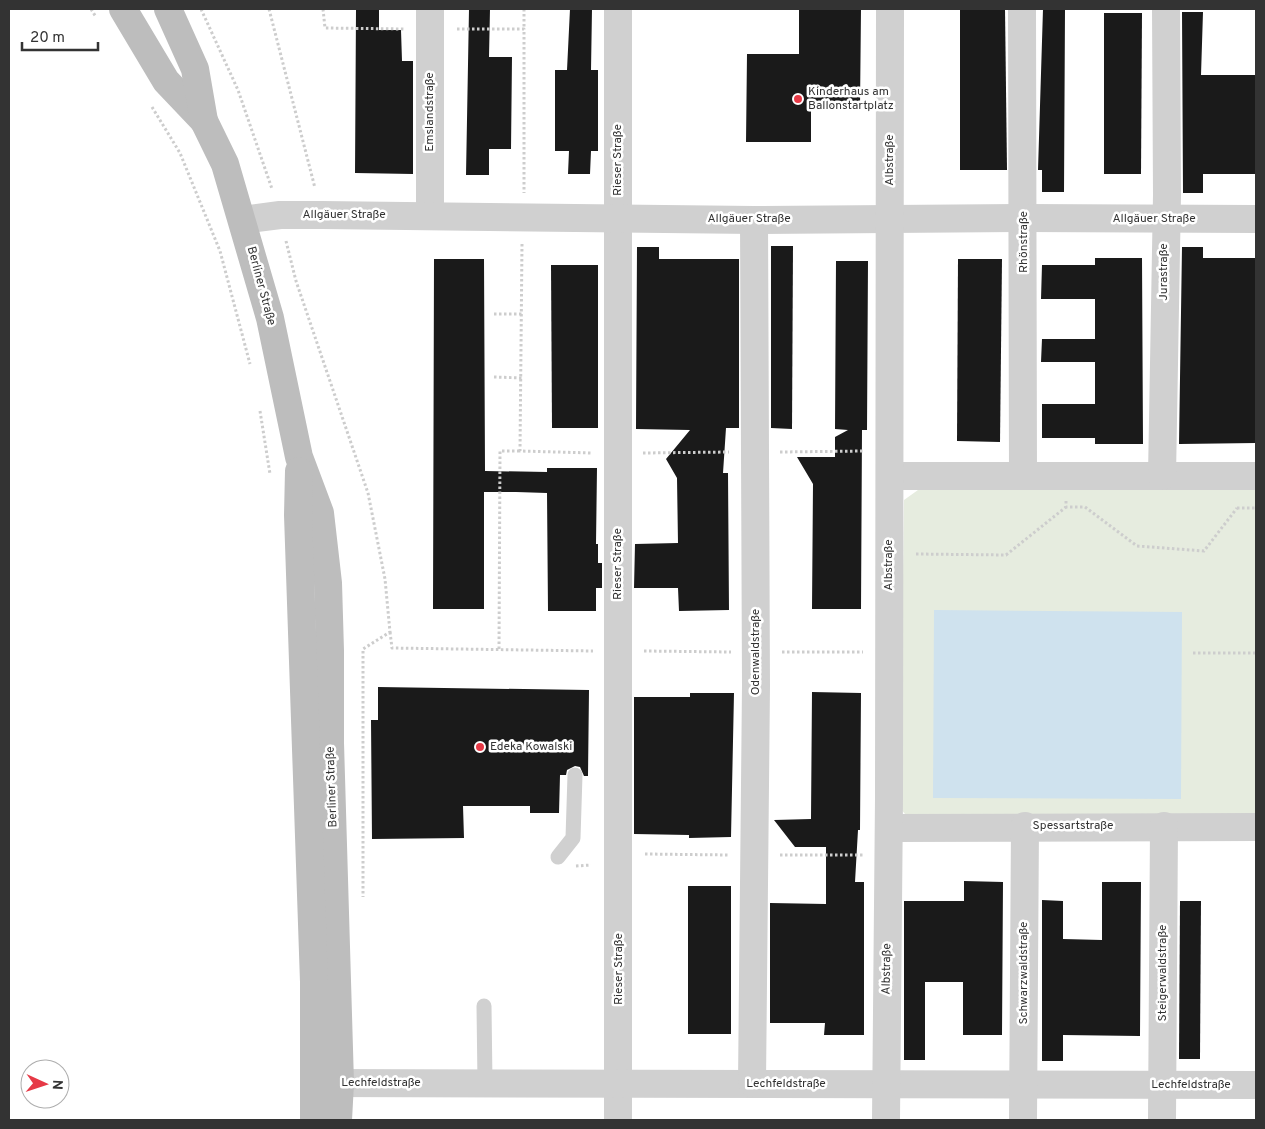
<svg xmlns="http://www.w3.org/2000/svg" width="1265" height="1129" viewBox="0 0 1265 1129" font-family="Overpass,sans-serif">
<rect width="100%" height="100%" fill="#fff"/>
<polygon fill="#e6ecdf" points="1256,489 1256,816 905,814 900,808 904,500 918,490"/>
<polygon fill="#cfe2ee" points="934,610 1182,612 1181,799 933,798"/>
<g fill="#1a1a1a">
<polygon points="356,9 379,9 379,30 401,30 402,61 413,61 413,174 355,173"/>
<polygon points="469,9 490,9 489,57 512,57 511,149 489,149 489,175 466,175"/>
<polygon points="570,9 592,9 591,70 598,70 598,151 591,151 590,174 568,174 569,151 555,151 555,70 567,70"/>
<polygon points="799,9 861,9 860,107 811,108 811,142 746,142 747,54 799,54"/>
<polygon points="960,9 1005,9 1007,170 960,170"/>
<polygon points="1043,9 1065,9 1064,192 1042,192 1042,170 1038,170"/>
<polygon points="1182,12 1203,12 1201,75 1256,75 1256,174 1203,174 1203,193 1183,193"/>
<polygon points="1104,13 1142,13 1141,174 1104,174"/>
<polygon points="771,246 793,246 792,429 771,428"/>
<polygon points="637,247 659,247 659,259 739,259 739,428 726,428 723,473 728,473 729,610 679,611 678,588 634,588 635,544 678,543 677,478 666,459 690,430 636,429"/>
<polygon points="1182,247 1203,247 1203,258 1256,258 1256,443 1179,444"/>
<polygon points="1095,258 1142,258 1143,444 1095,444 1095,438 1042,438 1042,404 1095,404 1095,362 1041,362 1042,339 1095,339 1095,299 1041,299 1042,265 1095,265"/>
<polygon points="434,259 484,259 485,471 547,472 547,468 597,468 596,544 598,544 598,563 602,563 602,588 596,588 596,611 548,611 547,493 516,492 484,492 484,609 433,609"/>
<polygon points="958,259 1002,259 1000,442 957,441"/>
<polygon points="836,261 868,261 867,430 862,430 861,609 812,609 813,484 797,457 835,457 835,437 848,430 835,429"/>
<polygon points="551,265 598,265 598,428 552,428"/>
<polygon points="378,687 589,690 588,776 584,776 580,767 575,766 567,770 566,775 560,775 559,813 530,813 530,806 463,806 464,838 372,839 371,720 378,720"/>
<polygon points="812,692 861,693 860,830 858,830 855,882 864,882 864,1035 824,1035 825,1023 770,1023 770,903 826,904 826,847 795,847 774,820 811,819"/>
<polygon points="690,693 734,693 731,837 689,838 689,835 634,834 634,697 690,697"/>
<polygon points="964,881 1003,882 1002,1035 963,1035 963,982 925,982 925,1060 904,1060 904,901 964,901"/>
<polygon points="1102,882 1141,882 1140,1036 1063,1035 1063,1061 1042,1061 1042,900 1063,901 1063,939 1102,940"/>
<rect x="688" y="886" width="43" height="148"/>
<polygon points="1180,901 1201,901 1200,1059 1179,1059"/>
</g>
<g fill="none" stroke-linecap="round" stroke-linejoin="round">
<g stroke="#cdcdcd" stroke-width="3" stroke-dasharray="2.5 2.5" stroke-linecap="butt">
<polyline points="91,9 96,17"/>
<polyline points="201,9 238,90 272,189"/>
<polyline points="269,9 315,188"/>
<polyline points="323,9 325,28 405,29"/>
<polyline points="524,9 524,29"/>
<polyline points="457,29 524,29 524,193"/>
<polyline points="152,107 180,153 220,251 250,364"/>
<polyline points="286,241 296,281 368,493 385,579 390,632 363,649 363,897"/>
<polyline points="522,244 520,451 592,453"/>
<polyline points="494,314 522,314"/>
<polyline points="494,377 522,378"/>
<polyline points="260,411 270,474"/>
<polyline points="780,452 864,451"/>
<polyline points="643,453 729,452"/>
<polyline points="1066,501 1066,507 1085,507 1137,546 1204,551 1237,508"/>
<polyline points="1237,508 1256,508"/>
<polyline points="916,554 1006,555 1066,507"/>
<polyline points="390,632 392,648 593,651"/>
<polyline points="499,649 500,451 520,451"/>
<polyline points="644,651 731,652"/>
<polyline points="782,652 863,652"/>
<polyline points="1193,653 1256,653"/>
<polyline points="645,854 728,855"/>
<polyline points="780,855 863,855"/>
<polyline points="576,866 591,865"/>
</g>
<g stroke="#d0d0d0" stroke-width="15">
<polyline points="558,857 573,838 575,775"/>
<polyline points="484,1006 485,1082"/>
</g>
<g stroke="#d0d0d0" stroke-width="28">
<polyline points="430,9 430,215"/>
<polyline points="618,9 618,1120"/>
<polyline points="1022,9 1023,476"/>
<polyline points="242,220 280,215 322,215 754,220 1024,218 1256,219"/>
<polyline points="890,476 1256,476"/>
<polyline points="1162,476 1167,195 1166,9"/>
<polyline points="889,828 1256,827"/>
<polyline points="317,1083 1256,1085"/>
<polyline points="752,1083 756,685 754,220"/>
<polyline points="886,1120 889,798 890,9"/>
<polyline points="1023,1120 1025,826"/>
<polyline points="1162,1120 1164,826"/>
</g>
<g stroke="#bdbdbd" stroke-width="28">
<polyline points="123,9 166,81 204,121"/>
<polyline points="168,9 195,69 204,121 225,164 270,318 299,457 320,513 328,583 330,651 330,743 340,1083 338,1120"/>
<polyline points="299,471 298,515 314,982 314,1120"/>
</g>
</g>
<g fill="#e63946" stroke="#fff" stroke-width="2">
<circle cx="798" cy="99" r="5"/>
<circle cx="480" cy="747" r="5"/>
</g>
<g text-anchor="middle" dominant-baseline="central" stroke-width="5" stroke-linejoin="round" paint-order="stroke">
<g font-size="12" fill="#333" stroke="#fff" text-anchor="start">
<text x="808" y="92">Kinderhaus am<tspan x="808" dy="14">Ballonstartplatz</tspan></text>
<text x="490" y="747">Edeka Kowalski</text>
</g>
<g font-size="12" fill="#333" stroke="#fff">
<text transform="translate(430 112) rotate(-90)">Emslandstraße</text>
<text transform="translate(618 160) rotate(-90)">Rieser Straße</text>
<text transform="translate(890 160) rotate(-90)">Albstraße</text>
<text x="344" y="215">Allgäuer Straße</text>
<text x="749" y="219">Allgäuer Straße</text>
<text x="1154" y="219">Allgäuer Straße</text>
<text transform="translate(1024 242) rotate(-90)">Rhönstraße</text>
<text transform="translate(1164 272) rotate(-90)">Jurastraße</text>
<text transform="translate(261 286) rotate(75)">Berliner Straße</text>
<text transform="translate(618 564) rotate(-90)">Rieser Straße</text>
<text transform="translate(889 565) rotate(-90)">Albstraße</text>
<text transform="translate(756 652) rotate(-90)">Odenwaldstraße</text>
<text transform="translate(332 787) rotate(-92)">Berliner Straße</text>
<text x="1073" y="826">Spessartstraße</text>
<text transform="translate(619 969) rotate(-90)">Rieser Straße</text>
<text transform="translate(887 969) rotate(-89)">Albstraße</text>
<text transform="translate(1024 973) rotate(-90)">Schwarzwaldstraße</text>
<text transform="translate(1163 973) rotate(-90)">Steigerwaldstraße</text>
<text x="381" y="1083">Lechfeldstraße</text>
<text x="786" y="1084">Lechfeldstraße</text>
<text x="1191" y="1085">Lechfeldstraße</text>
</g>
</g>
<rect width="1265" height="1129" fill="none" stroke="#333333" stroke-width="20"/>
<g transform="translate(45 1084) rotate(93)"><circle r="24" fill="#ffffff" stroke="#adadad"/>
<path d="M0-4L9 19L0 12L-9 19Z" fill="#e63946"/>
<text y="-8" font-size="14" font-weight="bold" text-anchor="middle" fill="#333333">N</text>
</g>
<path d="M22 42v8h76v-8" fill="none" stroke="#333333" stroke-width="2.5"/>
<text x="30" y="42" font-size="15" fill="#333333" stroke="#ffffff" stroke-width="4" paint-order="stroke">20 m</text>
</svg>
